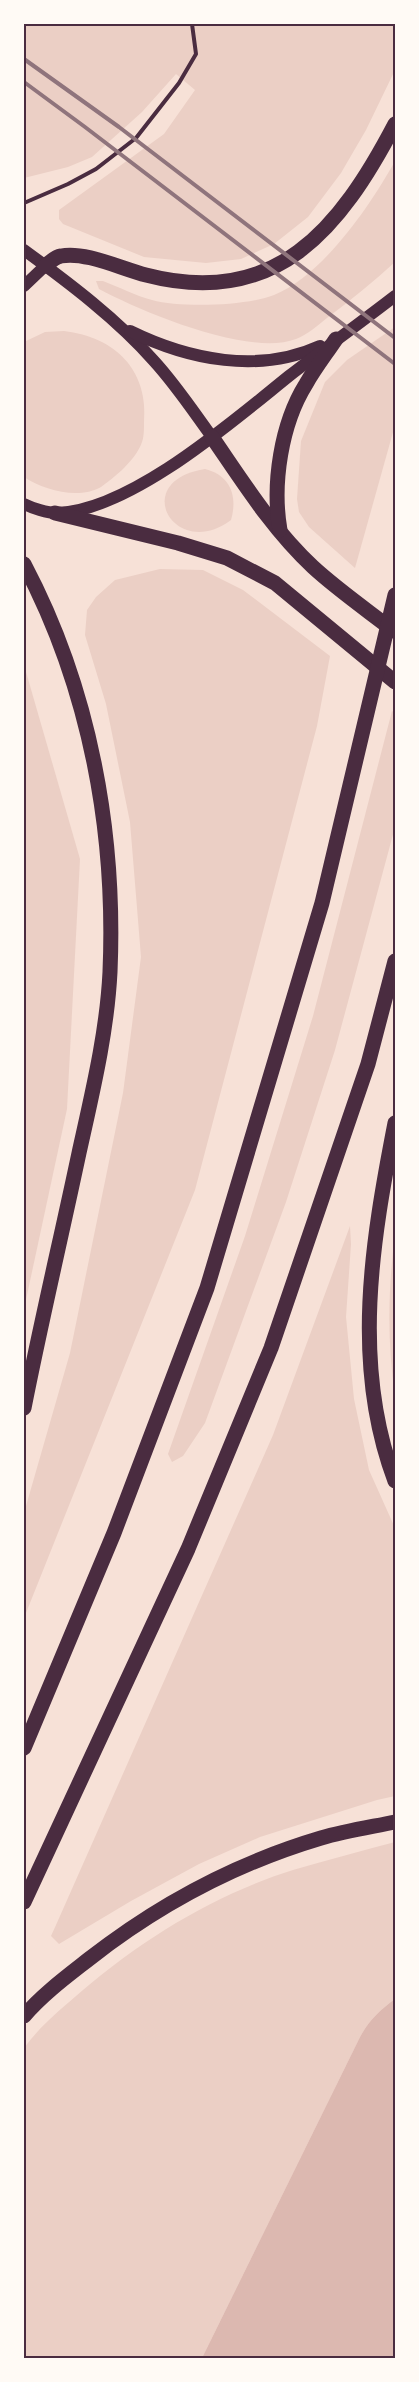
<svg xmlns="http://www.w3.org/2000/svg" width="419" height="2382" viewBox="0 0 419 2382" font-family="'Titillium Web',sans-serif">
<rect width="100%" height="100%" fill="#f7e1d7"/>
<g fill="#ebcfc5">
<polygon points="24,24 395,24 395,70 366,130 341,173 308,217 274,244 241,259 206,263 144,257 63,224 59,219 59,210 164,134 195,90 176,74 142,112 92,157 68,167 24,178"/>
<path d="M 395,161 L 395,262 C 373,282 351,300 327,318 C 318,325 307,335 296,339 C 249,357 142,312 99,289 L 96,281 L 103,281 C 119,287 136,296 152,300 C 181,308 246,306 274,295 C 323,275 370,206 395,161 Z"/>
<polygon points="395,327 395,425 355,568 309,527 299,512 297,499 301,441 325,382 347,360"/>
<path d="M 64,331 C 115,337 149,370 144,423 C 144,429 144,437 142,442 C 139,452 129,463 122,470 C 115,476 108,482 101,487 C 78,500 44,490 24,477 L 24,342 L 45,332 Z"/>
<path d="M 205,469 C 230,475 238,496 231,520 C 175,562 128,481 205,469 Z"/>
<polygon points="160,569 203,570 243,590 330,656 317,726 195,1190 24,1618 24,1513 70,1353 123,1093 141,957 130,822 106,704 85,635 87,610 96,597 115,580"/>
<polygon points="24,665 80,859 67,1109 24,1309"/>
<polygon points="392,711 395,713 395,827 335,1050 286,1202 205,1423 183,1456 172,1462 168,1454 245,1236 313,1016"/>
<polygon points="350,1226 351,1244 346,1317 354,1399 369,1470 395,1528 395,1796 377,1800 260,1837 199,1864 131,1901 59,1944 51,1936 56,1925 273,1435"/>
<path d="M 395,1235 L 395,1396 C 387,1342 388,1288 395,1235 Z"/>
<path d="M 395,1842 L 395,1999 C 380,2010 369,2020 360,2037 L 202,2358 L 24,2358 L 24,2048 C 41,2025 61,2009 83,1990 C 144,1938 216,1894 293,1870 C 327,1860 361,1851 395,1842 Z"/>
</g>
<path fill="#dcb8b0" d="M 395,1999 L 395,2358 L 202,2358 L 360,2037 C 369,2020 380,2010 395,1999 Z"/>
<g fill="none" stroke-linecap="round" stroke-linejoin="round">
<polyline stroke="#4a2c40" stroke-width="4" points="24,203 68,184 96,169 136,138 179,83 196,54 192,24"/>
<g stroke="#4a2c40" stroke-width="12">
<path d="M 24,250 C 69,283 117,319 154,361 C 176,385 193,411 212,437"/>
<polyline points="24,286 45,266"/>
<path d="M 130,331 C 189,360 259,374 320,346"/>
<path d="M 24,504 C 32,508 47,513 57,513 C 130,511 233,421 289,376 C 324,349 360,323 395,296"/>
</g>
<g stroke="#4a2c40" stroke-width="15">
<path d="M 45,266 C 50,262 55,257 61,256 C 85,251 122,269 146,275 C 276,309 340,229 395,124"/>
<path d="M 212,437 C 243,482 273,530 313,567 C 338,590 367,610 394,631"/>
<polyline points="55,513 178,543 227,558 275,583 395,682"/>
<path d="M 280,530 C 272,484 281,424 306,384 C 315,368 326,354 336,339"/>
<path d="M 24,564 C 90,689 116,832 110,972 C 107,1033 92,1094 79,1153 C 61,1238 41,1322 24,1408"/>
<path d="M 395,1123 C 372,1241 351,1365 395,1481"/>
<polyline points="24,1748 114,1533 207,1288 322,903 395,595"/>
<polyline points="24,1902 188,1549 271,1348 368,1064 395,961"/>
<path d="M 24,2016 C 43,1994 66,1977 89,1959 C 158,1905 237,1863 321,1838 C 345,1831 371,1827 395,1822"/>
</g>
<g stroke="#8f747c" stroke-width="4">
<polyline points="24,59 119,127 395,338"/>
<polyline points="24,82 85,127 395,364"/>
</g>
</g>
<rect width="419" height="2382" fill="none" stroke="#fffaf5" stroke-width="50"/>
<rect x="25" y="25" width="369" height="2332" fill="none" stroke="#4a2c40" stroke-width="2"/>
</svg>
